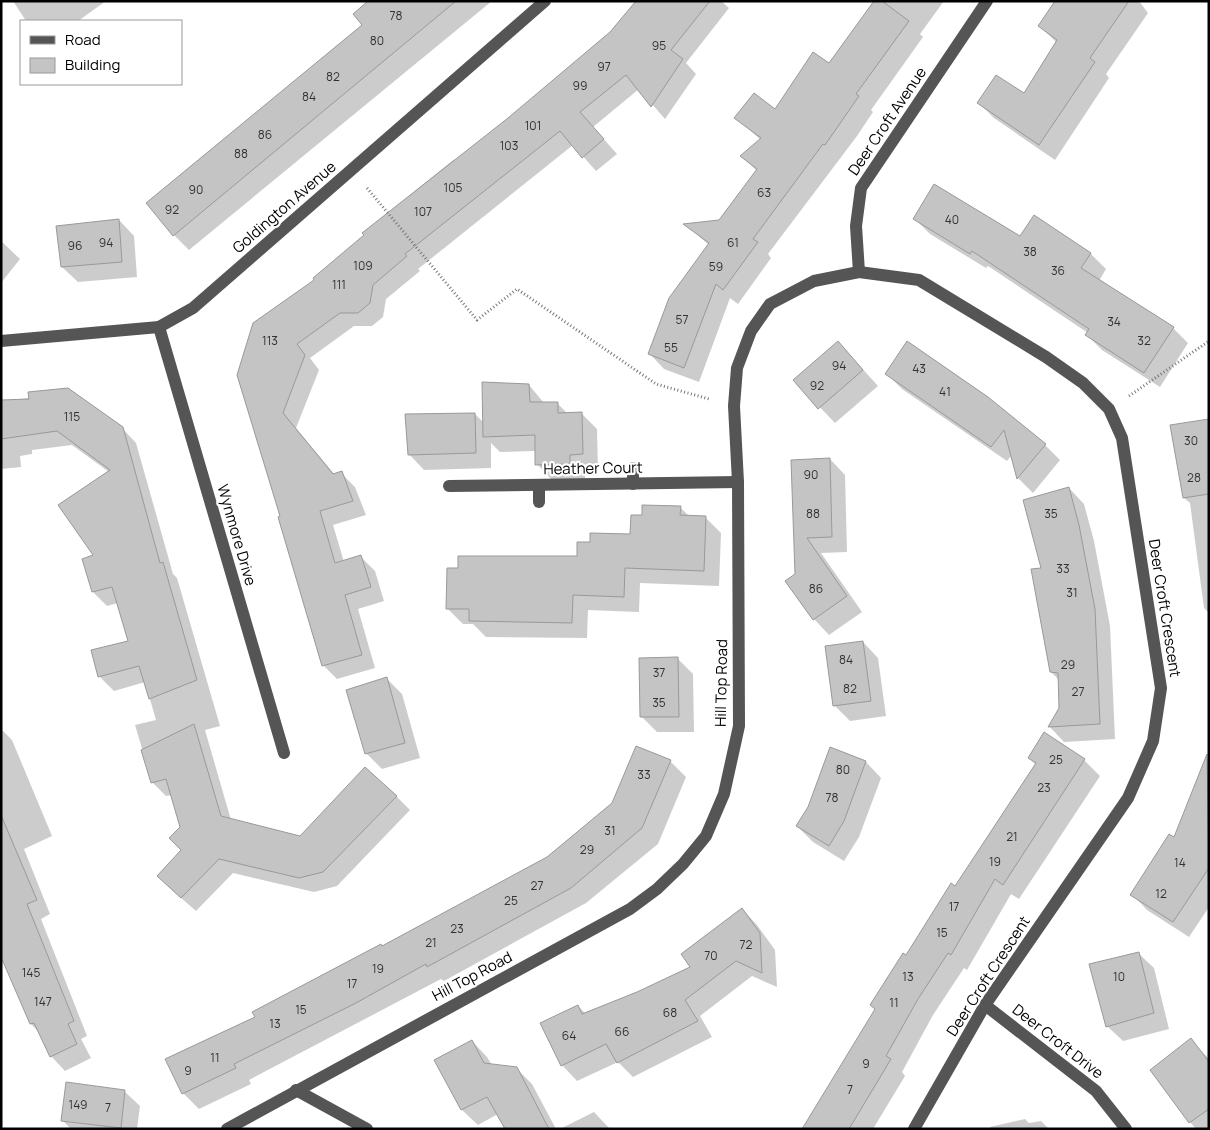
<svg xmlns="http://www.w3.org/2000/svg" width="1210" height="1130" viewBox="0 0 1210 1130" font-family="Manrope,sans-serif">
<rect width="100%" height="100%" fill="#fff"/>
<g fill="#0003">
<polygon points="13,1 106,1 78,21 26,21"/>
<polygon points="370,1 492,1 189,250 174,235 363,25"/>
<polygon points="637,1 721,1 729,8 686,63 696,74 665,119 639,89 593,127 617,154 596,171 573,145 418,269 420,271 386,299 383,317 372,326 354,326 310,358 319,370 296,428 335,475 341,473 355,487 366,515 333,525 344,562 361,557 375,571 384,601 358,609 375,668 337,679 323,665 239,375 316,280 366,236 363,233 452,161 468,152 611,33"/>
<polygon points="872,1 944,1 920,34 923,37 871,110 873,112 857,136 768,254 771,258 738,304 730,298 699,382 664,369 650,354 709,245 686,225 720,221 757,171 742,156 761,140 736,118 775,111 830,65 874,3"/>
<polygon points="1056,1 1139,1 1148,13 1106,74 1109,78 1055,160 994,118 979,103 1024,95 1057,43 1040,26"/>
<polygon points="1034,217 1091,254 1106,269 1099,281 1173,328 1188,343 1160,387 1102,350 1087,335 1088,333 988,266 986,268 930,234 914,218 1020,238"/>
<polygon points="119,220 134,236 137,277 78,282 62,267"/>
<polygon points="1,241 20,259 1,283"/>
<polygon points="838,342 878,386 835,423 794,380"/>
<polygon points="886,373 1045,445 1060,460 1033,493 1018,478 1012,455 1007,461 902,389"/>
<polygon points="529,385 544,403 557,403 568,414 581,413 597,429 598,469 585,470 585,479 552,480 537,464 536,451 500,452 491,443 491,468 424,470 409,454 475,414 484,423"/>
<polygon points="30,398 122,428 136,443 173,574 177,578 220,726 205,730 231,820 300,837 396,796 410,810 337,886 314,892 233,873 196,911 172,890 182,850 182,827 172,795 166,796 152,782 135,725 156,720 145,682 114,691 100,677 92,651 130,641 118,603 107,606 93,592 109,472 72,445 32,450 32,454 20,456 21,467 1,469 1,401"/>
<polygon points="1209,420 1209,613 1204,608 1190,503 1184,498"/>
<polygon points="830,459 845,475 847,552 821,553 862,612 829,635 814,619 797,574 793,461"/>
<polygon points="1069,488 1084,504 1094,541 1110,626 1115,739 1064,742 1049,726 1060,709 1059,680 1051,672 1042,569"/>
<polygon points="680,507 690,517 706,518 721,533 719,586 640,583 639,612 588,610 587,638 486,637 473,624 463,624 448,609 578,557 591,544 632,535 643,517"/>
<polygon points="863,642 878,658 886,716 850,721 834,705"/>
<polygon points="678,659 693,674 694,732 657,732 641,716"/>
<polygon points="386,678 402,694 420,758 382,769 366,753"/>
<polygon points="1,729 12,740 52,836 24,849 50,914 41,919 87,1036 81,1039 91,1058 65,1071 51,1056 40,1033 31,1024 1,948"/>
<polygon points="1044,734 1084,760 1100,776 1019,899 1011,894 967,970 964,968 933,1015 902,1072 905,1076 873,1129 804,1129 876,1010 871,1005 955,887 1036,765 1029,758"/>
<polygon points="831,749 866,762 881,778 859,837 844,861 813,842 797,826 809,807"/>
<polygon points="1209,756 1209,907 1189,937 1147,910 1132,894 1175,839"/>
<polygon points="670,761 686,777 658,844 586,903 444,981 441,979 249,1080 251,1084 199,1109 184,1094 167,1060 257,1017 548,858"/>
<polygon points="742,909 757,925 775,950 777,987 752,976 700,1016 712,1037 633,1077 618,1062 577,1081 562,1065 578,1006 586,1014 637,994 692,967"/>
<polygon points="1138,953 1154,968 1169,1029 1123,1041 1107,1026"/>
<polygon points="1191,1040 1209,1059 1209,1129 1196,1129 1190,1122 1152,1070"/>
<polygon points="472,1041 487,1057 492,1065 516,1068 532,1084 556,1129 506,1129 498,1114 478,1125 462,1110 436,1060"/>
<polygon points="124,1091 140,1106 137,1129 71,1129 63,1121"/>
<polygon points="594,1112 610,1129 560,1129"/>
<polygon points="1025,1119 1029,1123 1041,1121 1049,1129 990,1129 990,1127"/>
</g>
<g fill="#c4c4c4" stroke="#999">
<polygon points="368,1 456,1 173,236 146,203 362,25 353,14"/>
<polygon points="636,1 710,1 671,50 683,59 651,107 626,75 580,112 604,139 582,158 560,131 405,254 407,256 373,285 370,303 358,313 340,313 297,344 305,355 283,413 333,474 342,471 353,501 320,511 335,563 361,555 371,587 345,595 362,655 322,666 278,517 280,516 237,375 253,323 314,280 313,278 364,235 362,233 508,118 610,32"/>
<polygon points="874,1 882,1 909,21 856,94 859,96 825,145 823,144 753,239 758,242 723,290 716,284 684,368 648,354 669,298 709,243 683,224 719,220 757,169 740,156 761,138 734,118 754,93 775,109 813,52 829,63"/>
<polygon points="1055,1 1129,1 1090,58 1095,62 1039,145 977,103 996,75 1024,93 1057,40 1038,26"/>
<polygon points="934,184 1020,236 1034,215 1091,253 1081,268 1174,327 1144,373 1085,335 1089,329 972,251 970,254 913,219"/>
<polygon points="119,219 122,262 61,267 56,226"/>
<polygon points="838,341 863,370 818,409 793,380"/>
<polygon points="907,341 988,397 1046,444 1017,479 1004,430 991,447 885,374"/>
<polygon points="482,382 529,384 530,402 558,402 558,413 582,412 583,454 570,455 570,464 535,465 535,435 483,437"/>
<polygon points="68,388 123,427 160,563 163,562 197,680 149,699 139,666 98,677 91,650 128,641 112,587 92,592 82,559 93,555 58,505 110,470 57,431 1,439 1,400 29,399 28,392"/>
<polygon points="475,413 476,453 408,455 405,414"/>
<polygon points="1209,419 1209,494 1183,498 1170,425"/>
<polygon points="830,458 832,537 807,538 847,596 813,620 785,581 795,574 791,460"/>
<polygon points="1069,487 1079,525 1095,609 1100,724 1048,727 1059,708 1058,673 1050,672 1031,569 1041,568 1023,500"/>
<polygon points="642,505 681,506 680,515 706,516 704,571 625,568 624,597 573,595 572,623 469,621 469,609 446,609 447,568 458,568 458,556 577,556 577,542 590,542 590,533 630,534 631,515 642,515"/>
<polygon points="863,641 871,701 833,706 825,646"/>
<polygon points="678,657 679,717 640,717 639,658"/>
<polygon points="387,677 405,743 365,754 346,690"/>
<polygon points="194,724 221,816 300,836 365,767 397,796 323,872 299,878 219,859 181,898 157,876 181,850 169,838 180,827 166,779 151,783 141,750"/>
<polygon points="1044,732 1085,759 1003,885 995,879 951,955 948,953 918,999 886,1056 891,1059 849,1129 802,1129 875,1009 870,1005 903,953 906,955 951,883 955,886 1036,763 1028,758"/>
<polygon points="636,746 671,760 642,828 571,888 427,967 426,964 356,1003 234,1064 236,1068 182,1094 165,1059 255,1017 252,1012 381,944 382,946 547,857 612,803"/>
<polygon points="830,747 866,761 844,821 829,846 796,826 808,807"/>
<polygon points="1207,754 1209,868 1173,922 1130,895 1169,834 1174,837"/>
<polygon points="1,815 37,900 27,904 74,1021 68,1024 77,1044 50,1057 34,1023 30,1024 1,957"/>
<polygon points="742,908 760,933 762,973 736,961 685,1000 698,1021 617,1063 606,1044 561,1066 540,1023 578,1005 582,1014 637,992 690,967 681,954"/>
<polygon points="1139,952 1154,1013 1106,1027 1089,964"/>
<polygon points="1191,1038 1209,1062 1209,1109 1189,1123 1150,1070"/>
<polygon points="472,1040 484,1063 517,1067 549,1129 505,1129 487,1097 461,1110 434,1060"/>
<polygon points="66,1082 125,1090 121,1128 61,1121"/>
</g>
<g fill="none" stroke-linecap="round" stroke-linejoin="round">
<g stroke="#777" stroke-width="3" stroke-dasharray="1 2.5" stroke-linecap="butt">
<polyline points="367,188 477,320 517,289 656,384 709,399"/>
<polyline points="1129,396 1209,341"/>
</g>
<g stroke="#555" stroke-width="12">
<polyline points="859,272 856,226 861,188 987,1"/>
<polyline points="159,327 284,753"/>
<polyline points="1,341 159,327 193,308 545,1"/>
<polyline points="633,468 633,484"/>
<polyline points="539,485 539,502"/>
<polyline points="449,486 738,482"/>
<polyline points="985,1005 1096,1091 1126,1129"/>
<polyline points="296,1090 367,1129"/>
<polyline points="227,1129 630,909 657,889 683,864 706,836 724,794 739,726 738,482 734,406 737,368 751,331 770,304 814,281 859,272 919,280 1046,357 1083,383 1109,409 1122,438 1161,688 1153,741 1128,798 985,1005 914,1129"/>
</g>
</g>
<g text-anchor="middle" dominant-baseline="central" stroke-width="4.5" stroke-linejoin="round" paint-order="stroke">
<g font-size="12" fill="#313131">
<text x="396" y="15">78</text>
<text x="377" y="40">80</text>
<text x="659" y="45">95</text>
<text x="604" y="66">97</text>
<text x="333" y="76">82</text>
<text x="580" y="85">99</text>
<text x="309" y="96">84</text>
<text x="533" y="125">101</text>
<text x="265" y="134">86</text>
<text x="509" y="145">103</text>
<text x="241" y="153">88</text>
<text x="453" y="187">105</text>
<text x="196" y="189">90</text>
<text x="764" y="192">63</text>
<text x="172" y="209">92</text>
<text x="423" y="211">107</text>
<text x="952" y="219">40</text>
<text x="106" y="242">94</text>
<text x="733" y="242">61</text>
<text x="75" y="245">96</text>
<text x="1030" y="251">38</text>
<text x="363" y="265">109</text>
<text x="716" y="266">59</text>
<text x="1058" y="270">36</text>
<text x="339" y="284">111</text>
<text x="682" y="319">57</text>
<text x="1114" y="321">34</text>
<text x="270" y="340">113</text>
<text x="1144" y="340">32</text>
<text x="671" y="347">55</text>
<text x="839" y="365">94</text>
<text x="919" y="368">43</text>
<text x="817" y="385">92</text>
<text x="945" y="391">41</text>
<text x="72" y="416">115</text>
<text x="1191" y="440">30</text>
<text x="811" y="474">90</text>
<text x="1194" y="477">28</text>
<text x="813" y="513">88</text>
<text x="1051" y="513">35</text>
<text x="1063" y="568">33</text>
<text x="816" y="588">86</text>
<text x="1072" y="592">31</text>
<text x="846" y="659">84</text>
<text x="1068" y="664">29</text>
<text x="659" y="672">37</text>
<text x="850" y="688">82</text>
<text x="1078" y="691">27</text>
<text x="659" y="702">35</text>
<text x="1056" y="759">25</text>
<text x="843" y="769">80</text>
<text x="644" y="774">33</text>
<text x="1044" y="787">23</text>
<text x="832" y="797">78</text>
<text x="610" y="830">31</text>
<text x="1012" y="836">21</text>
<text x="587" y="849">29</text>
<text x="995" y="861">19</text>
<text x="1180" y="862">14</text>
<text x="537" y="885">27</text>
<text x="1161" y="893">12</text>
<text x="511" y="900">25</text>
<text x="954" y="906">17</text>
<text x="457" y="928">23</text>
<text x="942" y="932">15</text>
<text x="431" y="942">21</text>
<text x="746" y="944">72</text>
<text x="711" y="955">70</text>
<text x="378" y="968">19</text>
<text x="31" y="972">145</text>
<text x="908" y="976">13</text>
<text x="1119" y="976">10</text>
<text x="352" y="983">17</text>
<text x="43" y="1001">147</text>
<text x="894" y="1002">11</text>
<text x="301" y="1009">15</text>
<text x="670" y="1012">68</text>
<text x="275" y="1023">13</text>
<text x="622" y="1031">66</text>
<text x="569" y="1035">64</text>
<text x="215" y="1057">11</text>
<text x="866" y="1063">9</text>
<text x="188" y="1070">9</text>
<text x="850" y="1089">7</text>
<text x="78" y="1104">149</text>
<text x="108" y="1107">7</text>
</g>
<g font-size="15" fill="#000" stroke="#fff">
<text transform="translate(887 121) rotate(-56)">Deer Croft Avenue</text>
<text transform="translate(284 207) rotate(-41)">Goldington Avenue</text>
<text transform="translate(593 468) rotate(-1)">Heather Court</text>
<text transform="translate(237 535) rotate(74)">Wynmore Drive</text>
<text transform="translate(1165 608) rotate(81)">Deer Croft Crescent</text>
<text transform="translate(721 683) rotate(-89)">Hill Top Road</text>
<text transform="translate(472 976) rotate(-28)">Hill Top Road</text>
<text transform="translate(988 976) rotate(-57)">Deer Croft Crescent</text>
<text transform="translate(1058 1041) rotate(38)">Deer Croft Drive</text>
</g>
</g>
<rect width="1210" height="1130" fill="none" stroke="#000000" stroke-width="5"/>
<rect x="20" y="20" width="162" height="65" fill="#ffffff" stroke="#999999"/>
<rect x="30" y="36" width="25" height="8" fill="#555555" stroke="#999999"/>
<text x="65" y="45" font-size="15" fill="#000000">Road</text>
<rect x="30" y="58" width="25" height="15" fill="#c4c4c4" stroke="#999999"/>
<text x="65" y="70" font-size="15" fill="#000000">Building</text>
</svg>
